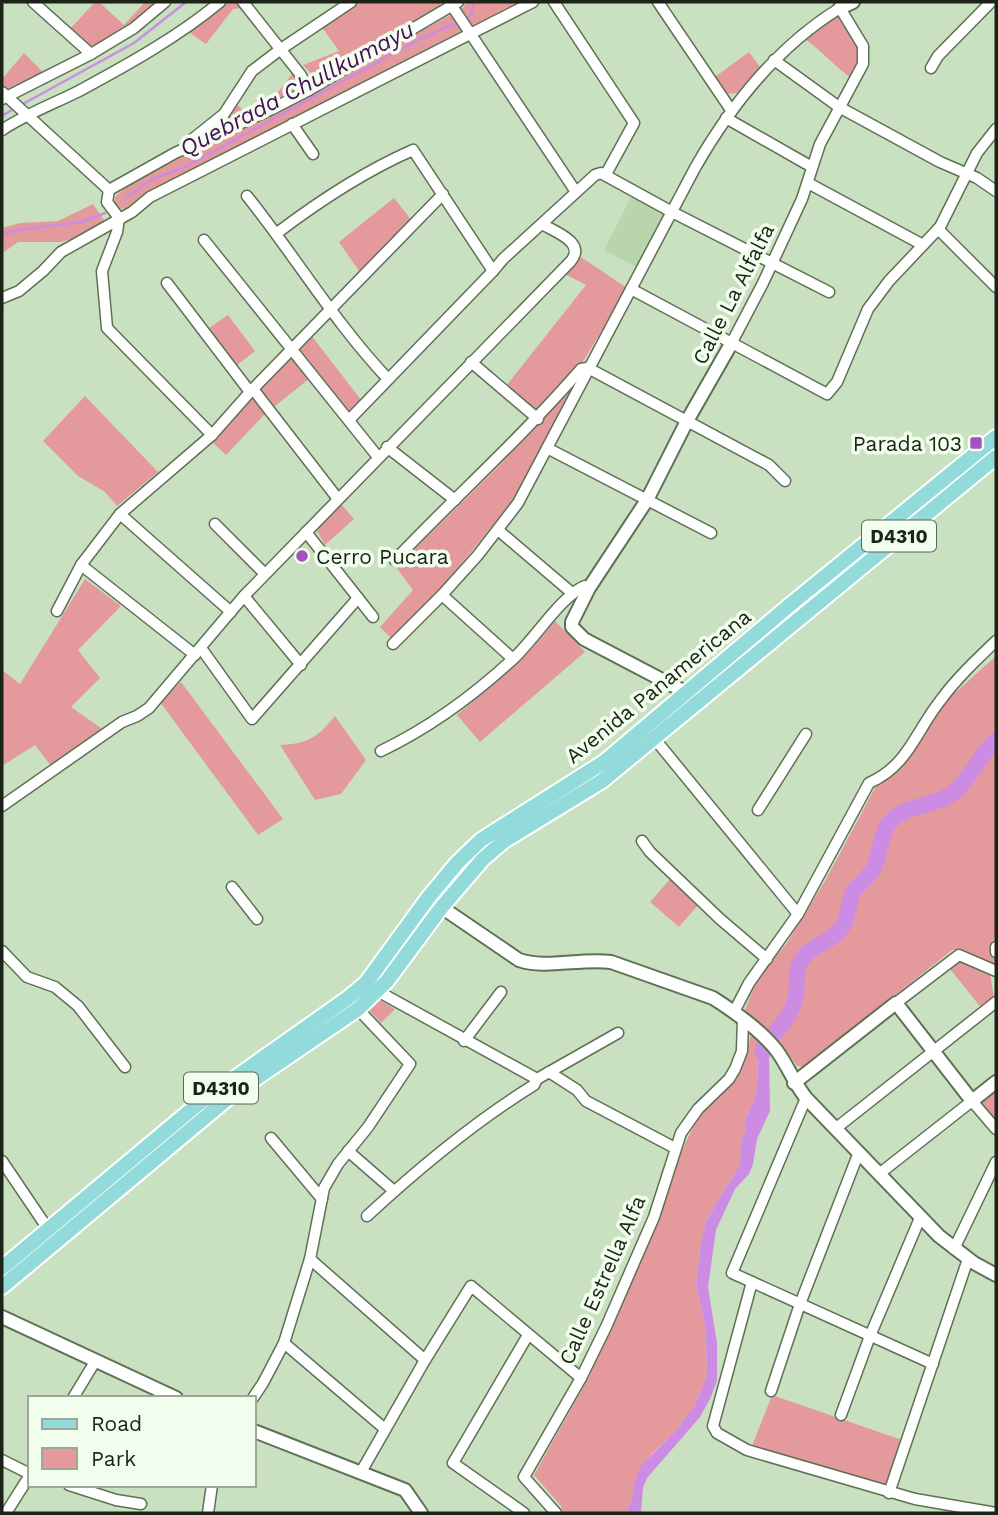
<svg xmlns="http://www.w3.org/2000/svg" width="998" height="1515" viewBox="0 0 998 1515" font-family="'Work Sans',sans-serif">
<rect width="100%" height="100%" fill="#c9e1c0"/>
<polygon fill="#b9d5ae" points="631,197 662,212 663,216 638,268 604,250"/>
<g fill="#e49a9d">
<polygon points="95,2 99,2 124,25 145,2 154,2 157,5 91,48 70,29"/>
<polygon points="227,2 235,2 241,8 233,9 206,44 190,33"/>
<polygon points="358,2 439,2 441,5 318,81 303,65 339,51 321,26"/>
<polygon points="466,2 524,2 458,34 182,178 142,195 127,208 118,209 114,204 115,197 127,186 175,160 278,111 450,15 463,8"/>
<path d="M 836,14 L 840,15 C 859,44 869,45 851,78 C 834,66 822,51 805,39 Z"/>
<polygon points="749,52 760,67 737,93 727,94 715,77"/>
<polygon points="24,53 43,72 6,89 2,85 2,79"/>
<polygon points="293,73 303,88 271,101"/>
<polygon points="236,104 249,115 229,124 225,123 225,119"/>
<polygon points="394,198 413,222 361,274 339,242"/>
<polygon points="93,204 104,220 85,236 60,242 18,242 4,252 2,228 20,223 58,221"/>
<polygon points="581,257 627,288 584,360 541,408 537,411 534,410 506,386 586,285 565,274"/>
<polygon points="228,315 255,351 236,366 208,329"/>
<polygon points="311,335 361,400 349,413 298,348"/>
<polygon points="292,354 310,378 264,415 226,455 211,441"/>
<polygon points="580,376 511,503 434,597 391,638 380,627 413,590 396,567 498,467"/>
<polygon points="85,396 158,472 117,506 105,492 78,476 43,441"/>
<polygon points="996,443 996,450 732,668 730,665"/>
<polygon points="341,504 354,519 325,545 316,529"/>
<polygon points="85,579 121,606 78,650 100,678 71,707 105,731 51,766 35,745 2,766 2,670 20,684"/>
<polygon points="555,621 585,652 480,742 457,715 525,656"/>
<polygon points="996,656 996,933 990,953 996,955 996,965 962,949 952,950 806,1067 797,1066 780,1042 745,1010 757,979 787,943 825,881 875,788 912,754 945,702"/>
<polygon points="181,682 283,819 258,835 160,702"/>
<path d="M 335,716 L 366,760 L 341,794 L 315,800 L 280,745 C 308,744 318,737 335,716 Z"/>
<polygon points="671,878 699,904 679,927 650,902"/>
<polygon points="958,960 990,972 994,999 982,1009 947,965"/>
<polygon points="379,1000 395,1009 381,1023 368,1009"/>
<polygon points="751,1035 760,1040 756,1095 746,1118 746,1130 741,1140 740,1164 706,1221 701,1242 696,1284 706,1331 707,1376 695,1405 678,1428 651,1455 635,1480 632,1499 626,1513 562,1513 561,1506 534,1475 588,1379 653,1229 684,1146 704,1105 718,1090 741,1072"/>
<polygon points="996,1088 996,1123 978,1102"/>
<polygon points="772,1395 902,1440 886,1487 752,1446"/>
</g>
<polygon fill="#cc8ce3" points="760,1040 769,1048 770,1111 757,1139 753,1164 749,1174 735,1189 716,1230 708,1287 717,1343 717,1381 710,1399 700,1417 647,1478 643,1488 641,1513 626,1513 632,1499 635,1480 641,1466 678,1428 695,1405 707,1376 706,1331 696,1284 701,1242 706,1221 740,1164 741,1140 746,1130 746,1118 756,1095"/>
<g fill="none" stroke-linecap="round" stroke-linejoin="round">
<g stroke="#cc8ce3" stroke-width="2.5">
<polyline points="465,19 471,15 474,2"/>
<polyline points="21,105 134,43 186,2"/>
<polyline points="2,116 15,108"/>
<polyline points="126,198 152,179 185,167 422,38 459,22"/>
<polyline points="2,235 16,230 81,222 105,213"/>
</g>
<path stroke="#cc8ce3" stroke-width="16" d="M 763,1053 L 763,1049 C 774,1034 793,1015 796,995 C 798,982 794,971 802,959 C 812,945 829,943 840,930 C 849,919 847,908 852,895 C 856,885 866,880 872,871 C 881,856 879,834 891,821 C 907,804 934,807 953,793 C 971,779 979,755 996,740"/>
<defs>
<g id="minor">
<polyline points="33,2 91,54"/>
<polyline points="243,2 300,74 309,90"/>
<polyline points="554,2 634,123 606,174"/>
<polyline points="658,2 731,110"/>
<polyline points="450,3 576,192"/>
<polyline points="774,60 839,107 940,162 977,178 996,191"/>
<polyline points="931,68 938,56 991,2"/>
<polyline points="2,92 109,190"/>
<polyline points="2,99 91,54 134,28 165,2"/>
<polyline points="726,118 812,167"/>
<polyline points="292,124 313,154"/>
<path d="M 2,130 C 26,114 53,104 79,91 C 127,65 178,37 220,2"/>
<polyline points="189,142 224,114 252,71 281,49 351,2"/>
<polyline points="808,183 923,245"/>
<polyline points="109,190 175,153 272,109 309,90 458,2"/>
<polyline points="109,190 107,202 119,218 117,232 102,271 107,328 212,435"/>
<path d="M 247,196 C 295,256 335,323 388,379"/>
<polyline points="938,229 996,287"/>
<path d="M 277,233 C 318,202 365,171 413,150 L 493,271"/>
<polyline points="204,240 378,457"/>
<polyline points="167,283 250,392"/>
<polyline points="631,289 827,394 837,382 868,309 889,281 940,227 977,153 996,129"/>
<polyline points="2,298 19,291 43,271 61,252 132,212 150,197 533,2"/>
<polyline points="471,362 538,419"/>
<polyline points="588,368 769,465 785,481"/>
<polyline points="253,389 338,499"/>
<polyline points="349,420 493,271 503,259 595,175 601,173 672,212 829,292"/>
<polyline points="387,447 455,500"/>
<polyline points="547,448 711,533"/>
<polyline points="120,514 231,612"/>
<polyline points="215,524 265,574"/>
<polyline points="498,530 572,593"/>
<polyline points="306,532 373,617"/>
<path d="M 395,560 C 456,496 522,437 581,369 L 587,368"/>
<polyline points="81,565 195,655"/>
<polyline points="442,595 513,659"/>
<polyline points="244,596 301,665"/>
<polyline points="57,611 81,565 120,514 212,435 250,392 443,194"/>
<path d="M 393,644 L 442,595 L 478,555 L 518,503 L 695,168 C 731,105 778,46 840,8 L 863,46 L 863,64 L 820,144 L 802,199 L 763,283 L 731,344"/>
<polyline points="201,648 252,719 358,598"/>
<polyline points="654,738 798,914"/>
<path d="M 381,751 C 431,727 473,696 513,659 C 534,640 562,595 585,586 L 589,588"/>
<path d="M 2,806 L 122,722 L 137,716 L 149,708 L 244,596 L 571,261 C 586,242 555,232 542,224"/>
<polyline points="758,810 806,734"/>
<polyline points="642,841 650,852 720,919 767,959"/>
<polyline points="232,887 257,919"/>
<polyline points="996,947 996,952"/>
<polyline points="2,951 27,977 55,987 78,1006 125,1067"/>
<polyline points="372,988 537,1079"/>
<polyline points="896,1003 959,955 996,971"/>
<path d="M 734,1012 L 749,983 L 798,914 L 869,783 C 908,766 916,731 940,701 C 956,679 976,660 996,641"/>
<polyline points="464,1041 501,992"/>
<polyline points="549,1072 577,1090 586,1101 675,1148"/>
<polyline points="806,1098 732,1273 933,1364"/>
<polyline points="835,1129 996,1002"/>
<polyline points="271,1138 322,1199"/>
<polyline points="348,1151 394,1191"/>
<polyline points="2,1161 48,1229"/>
<polyline points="879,1174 972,1101 996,1129"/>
<path d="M 367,1216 C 419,1168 474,1122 534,1085 L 537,1079 L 618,1033"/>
<polyline points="954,1249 996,1162"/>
<polyline points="310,1259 425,1360"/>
<polyline points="752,1282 713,1426 717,1433 747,1450 915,1499 996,1513"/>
<polyline points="284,1343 385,1429"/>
<polyline points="771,1391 800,1304 859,1152"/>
<polyline points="73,1398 96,1360"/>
<polyline points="253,1398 263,1383 284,1343 310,1259 324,1188 338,1164 368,1127 410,1064 355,1006"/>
<polyline points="841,1415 870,1336 920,1218"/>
<polyline points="2,1460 30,1474"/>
<polyline points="361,1472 425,1360 471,1286 581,1378"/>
<polyline points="69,1485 116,1500 141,1504"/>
<polyline points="889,1493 968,1259"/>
<polyline points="6,1513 30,1475"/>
<polyline points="208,1513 212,1485"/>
<polyline points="524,1513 453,1463 528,1335"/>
<polyline points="556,1513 524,1477 581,1378 606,1327 654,1217 681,1133 698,1109 729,1079 735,1069 742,1051 743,1019"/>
</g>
<g id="tertiary">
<polyline points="840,8 853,2"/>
<polyline points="693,700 687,693 584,639 572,627 572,622 589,588 647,500 687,421 731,344"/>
<path d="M 428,898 L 519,960 C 544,969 582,958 611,962 L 713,998 C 735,1012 761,1030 777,1051 C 788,1066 794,1083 806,1098 L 939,1236 L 974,1263 L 996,1275"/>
<polyline points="794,1083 896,1003 972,1101 996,1082"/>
<polyline points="2,1317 176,1398"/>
<polyline points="254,1431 405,1490 421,1513"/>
</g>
<g id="primary">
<polyline points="2,1268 198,1104 348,998 366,983 428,898 457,863 481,840 604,762 791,604 996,437"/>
<polyline points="2,1287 233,1094 358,1009 387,981 441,908 483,859 504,841 602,781 996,457"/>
</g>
</defs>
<use href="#minor" stroke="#5d7154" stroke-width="13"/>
<use href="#tertiary" stroke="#5d7154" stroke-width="16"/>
<use href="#primary" stroke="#fff" stroke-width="18"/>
<use href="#minor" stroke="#fff" stroke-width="10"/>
<use href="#tertiary" stroke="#fff" stroke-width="12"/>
<use href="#primary" stroke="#93dadb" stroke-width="14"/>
</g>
<g fill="#a451c0" stroke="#f2feed" stroke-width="2.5">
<rect x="969" y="436" width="14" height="14" rx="3.5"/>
<circle cx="302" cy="556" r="7"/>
</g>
<g text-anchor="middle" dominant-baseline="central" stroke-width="7" stroke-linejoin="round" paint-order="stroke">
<g fill="#f2feed" stroke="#5c6557" stroke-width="2">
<rect x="862" y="520.5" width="74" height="31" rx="5"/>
<rect x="184" y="1072.5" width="74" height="31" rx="5"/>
</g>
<g font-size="19" font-weight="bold" fill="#1b2417">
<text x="899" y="536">D4310</text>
<text x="221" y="1088">D4310</text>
</g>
<g font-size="21" fill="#1b2417" stroke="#f2feed">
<text transform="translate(733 294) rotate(-63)">Calle La Alfalfa</text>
<text transform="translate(658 686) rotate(-39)">Avenida Panamericana</text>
<text transform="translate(602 1280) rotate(-66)">Calle Estrella Alfa</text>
</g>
<g font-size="21" fill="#1b2417" stroke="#f2feed" text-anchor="end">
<text x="962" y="443">Parada 103</text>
<text x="316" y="556" text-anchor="start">Cerro Pucara</text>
</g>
<g font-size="23" font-style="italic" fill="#490b5b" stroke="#f2feed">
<text transform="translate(297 89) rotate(-28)">Quebrada Chullkumayu</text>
</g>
</g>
<rect width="998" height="1515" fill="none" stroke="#1b2417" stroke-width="7"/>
<rect x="28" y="1396" width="228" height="91" fill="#f2feed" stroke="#9ca797" stroke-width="2"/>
<rect x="42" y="1419" width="35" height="10" fill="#93dadb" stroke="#9ca797" stroke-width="2"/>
<text x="91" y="1431" font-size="21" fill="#1b2417">Road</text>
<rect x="42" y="1448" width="35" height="21" fill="#e49a9d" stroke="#9ca797" stroke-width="2"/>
<text x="91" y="1466" font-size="21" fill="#1b2417">Park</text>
</svg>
